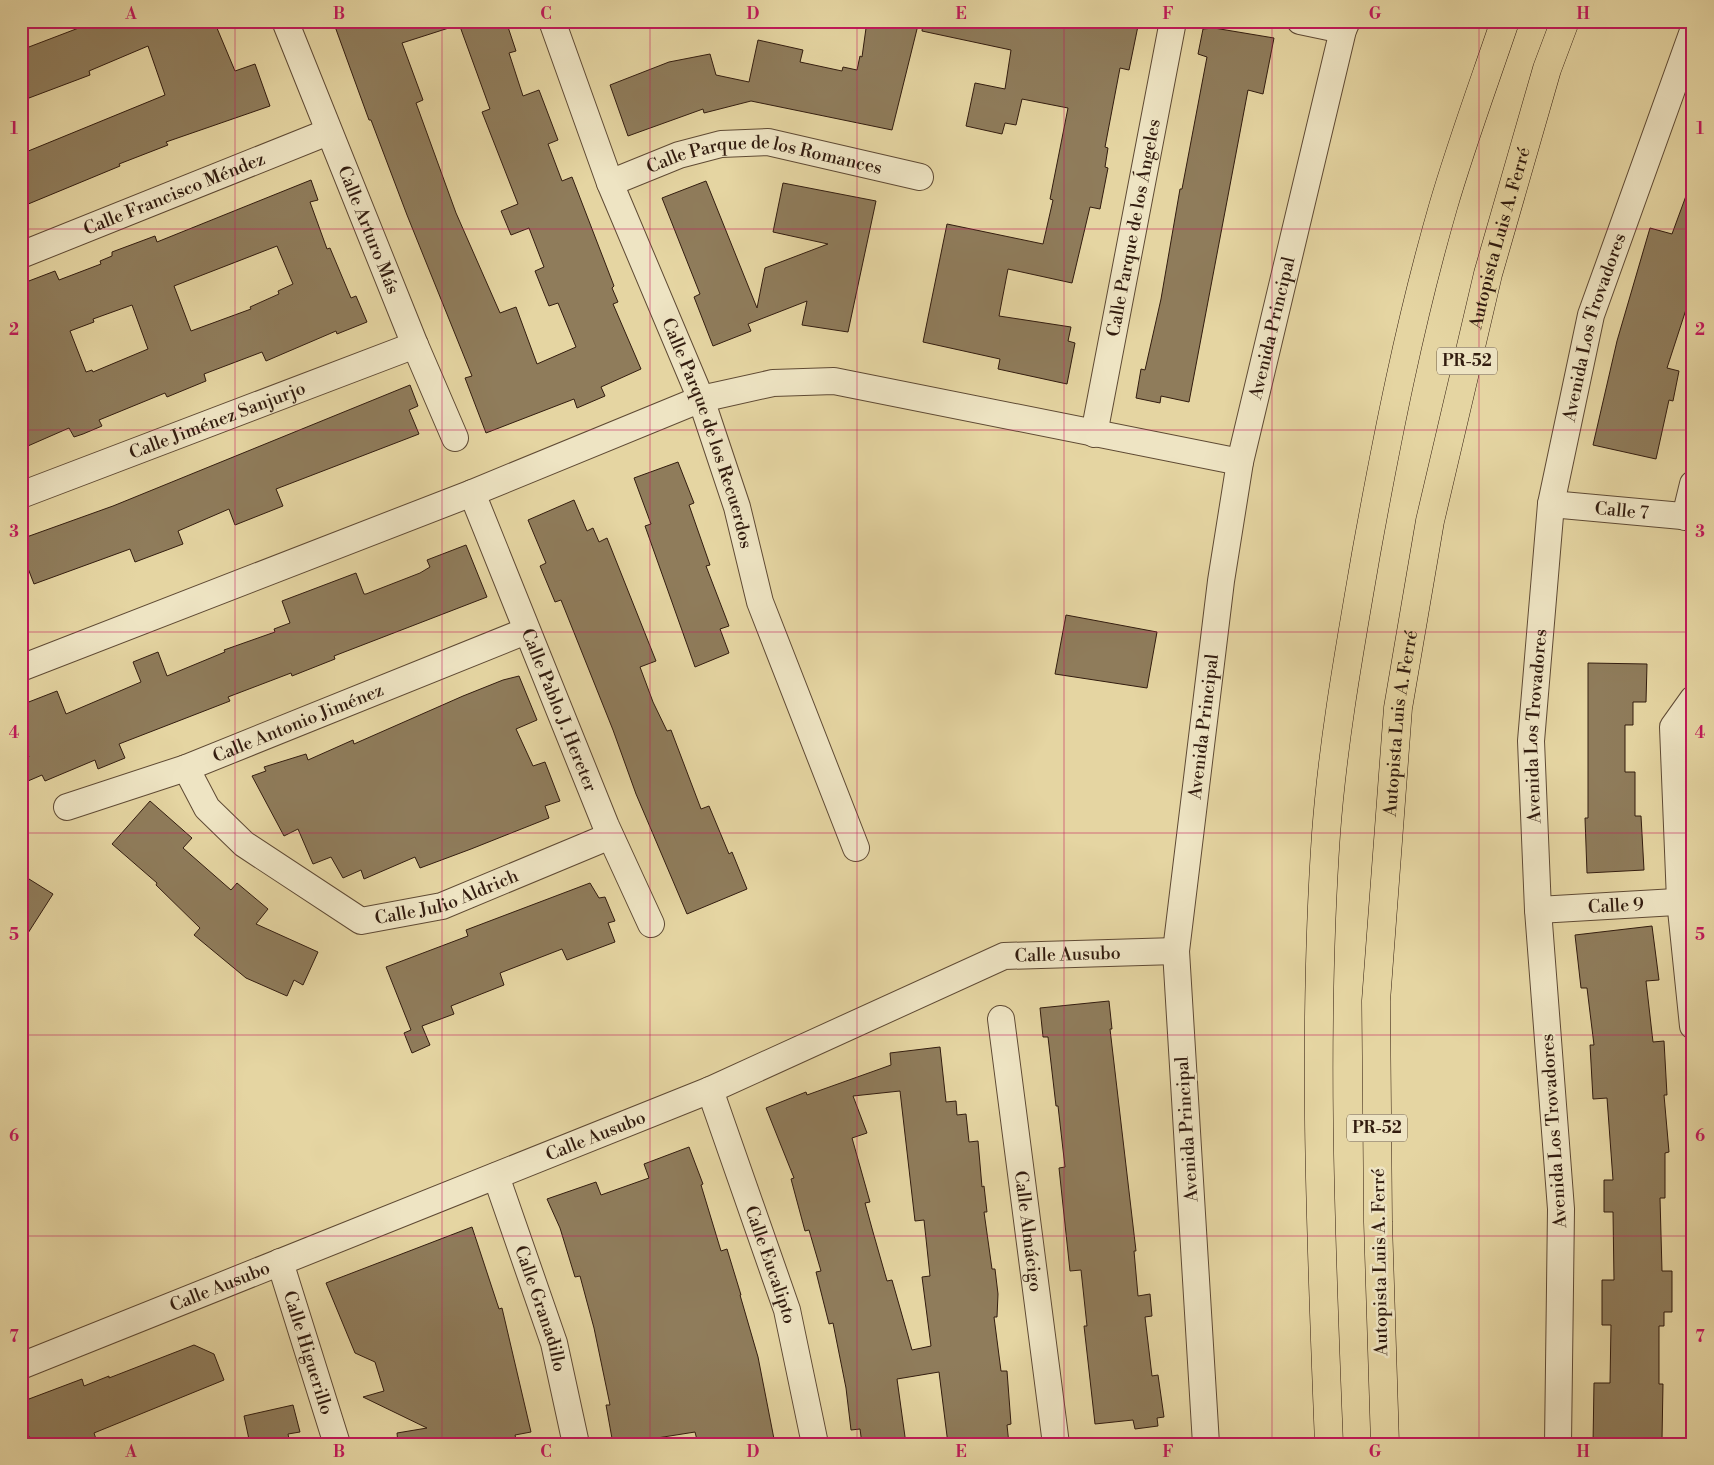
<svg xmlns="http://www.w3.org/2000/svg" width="1714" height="1465" viewBox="0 0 1714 1465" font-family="'Libre Bodoni',serif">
<rect width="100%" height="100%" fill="#e5d5a2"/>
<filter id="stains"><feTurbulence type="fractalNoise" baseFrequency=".004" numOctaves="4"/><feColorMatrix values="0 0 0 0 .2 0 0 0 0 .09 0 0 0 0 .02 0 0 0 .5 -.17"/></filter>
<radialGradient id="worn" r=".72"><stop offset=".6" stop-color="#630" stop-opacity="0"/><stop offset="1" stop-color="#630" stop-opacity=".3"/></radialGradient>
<g fill="#8f7c5b" stroke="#321c0f" fill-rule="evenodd">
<polygon points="97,21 214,21 235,71 255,64 270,106 166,142 168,145 119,164 120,166 21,207 21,154 165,95 148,46 89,71 90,75 21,101 21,50"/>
<polygon points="333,21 455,21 455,26 402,43 423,100 416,103 456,213 500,313 516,307 537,364 576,347 558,303 549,306 535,271 544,267 529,228 511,235 501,211 518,204 482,112 490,109 458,21 506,21 516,51 509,53 523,96 539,90 558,140 548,144 562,181 572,177 614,286 612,288 618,302 613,304 641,369 601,387 605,396 577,408 574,399 486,433 465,378 472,376 407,215 371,120 369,120"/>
<polygon points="867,21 919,21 892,130 751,101 704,113 703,109 628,136 610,85 669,62 710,54 716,75 749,82 758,40 803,50 800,62 842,71 843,67 857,70 860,56 862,57"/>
<polygon points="923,21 1139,21 1129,70 1120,68 1105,147 1108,148 1105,167 1108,168 1100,209 1090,207 1072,283 1008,269 999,316 1071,327 1068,341 1075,343 1067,384 998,369 1000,359 923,342 947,224 1043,244 1053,200 1050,199 1068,108 1022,99 1016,125 1005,123 1002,134 966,126 975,83 1005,89 1011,50 922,31"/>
<polygon points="1214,28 1274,38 1263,94 1248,90 1189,402 1161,396 1160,403 1136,398 1141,369 1145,370 1161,299 1180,189 1182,189 1207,57 1198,54 1203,29"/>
<path d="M 311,180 L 318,200 L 310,202 L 327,249 L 330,248 L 351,298 L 356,296 L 367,322 L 337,334 L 336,331 L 266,361 L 262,352 L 204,374 L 206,381 L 167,397 L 165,393 L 99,420 L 102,426 L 83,434 L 74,437 L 69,428 L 21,449 L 21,284 L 55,271 L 59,280 L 101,264 L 100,261 L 112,256 L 112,252 L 155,236 L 157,242 ZM 277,246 L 293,284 L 278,291 L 279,294 L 250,307 L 251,309 L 191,331 L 174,286 ZM 132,305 L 148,349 L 93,372 L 92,370 L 86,372 L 70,331 L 94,322 L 93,319 Z"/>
<polygon points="706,181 757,308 765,268 828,244 773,232 783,183 876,201 848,332 802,325 807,301 748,324 751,331 713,346 694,297 700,294 662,198"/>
<polygon points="1690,185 1693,185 1693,288 1667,368 1679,371 1673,401 1669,400 1656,459 1593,445 1617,341 1650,228 1672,234"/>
<polygon points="410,385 418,406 409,410 419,434 276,489 283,506 235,525 229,509 178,531 183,544 135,562 130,549 34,584 21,550 21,539 113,506"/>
<polygon points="678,462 694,503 689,505 710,565 706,566 729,626 720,629 729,653 695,667 645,526 651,524 634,478"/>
<polygon points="574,500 587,531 593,528 599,542 607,538 656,661 640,667 653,702 667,731 671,730 701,809 709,806 729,854 732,852 747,889 687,914 636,794 613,730 561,600 555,602 540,566 546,563 528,520"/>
<polygon points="466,545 487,597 334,656 335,659 292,676 291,673 228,697 230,701 119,744 125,758 98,769 95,760 45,781 42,775 28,781 21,765 21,761 29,757 21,739 21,705 57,691 66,714 141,682 133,662 158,652 167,676 225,652 224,650 275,632 274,629 290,623 282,601 356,573 364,594 366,594 420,573 430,567 427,560"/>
<polygon points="1066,615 1157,632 1147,688 1055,674"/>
<polygon points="1588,663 1647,664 1646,702 1633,702 1633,725 1625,725 1625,772 1635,772 1635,816 1641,816 1644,870 1587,873 1585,818 1588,818"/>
<polygon points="519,676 537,720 516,729 533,766 545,762 560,801 545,806 549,818 471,849 420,868 415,857 364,879 361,870 343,878 331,857 313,864 298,829 284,836 252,776 266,771 264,767 306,754 308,760 353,740 354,744 463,696 503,680"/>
<polygon points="150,801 192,838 183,848 231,890 237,883 268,909 256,924 318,952 303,985 294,980 287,996 246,978 194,935 200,928 156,885 157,883 112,844"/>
<polygon points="21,874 53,894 21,944"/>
<polygon points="590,883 599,898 605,897 615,921 608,923 615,942 567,960 562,949 500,973 504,985 451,1006 454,1014 422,1026 430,1045 412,1053 404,1033 411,1030 386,967 468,936 466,930"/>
<polygon points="1652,926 1659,980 1646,981 1653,1042 1664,1041 1667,1095 1664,1095 1669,1152 1665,1153 1665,1198 1660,1198 1662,1271 1672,1271 1672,1312 1664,1312 1664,1326 1659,1326 1659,1384 1663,1384 1662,1439 1659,1439 1659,1444 1593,1444 1594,1383 1610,1383 1611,1325 1602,1325 1602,1280 1614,1280 1613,1212 1604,1212 1604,1180 1613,1180 1607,1098 1593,1099 1590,1045 1594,1045 1587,988 1581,988 1575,935"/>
<polygon points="1109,1001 1112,1029 1110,1029 1136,1251 1134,1251 1138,1296 1150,1294 1152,1316 1145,1317 1152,1376 1158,1375 1164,1417 1157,1418 1158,1426 1135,1429 1133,1420 1095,1424 1084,1326 1087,1326 1081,1270 1070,1271 1059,1168 1065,1167 1058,1106 1056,1106 1048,1037 1043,1037 1040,1008"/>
<path d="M 940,1047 L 946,1102 L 956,1101 L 957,1115 L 966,1114 L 969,1142 L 978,1141 L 982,1187 L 984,1186 L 987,1212 L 984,1212 L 992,1269 L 995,1269 L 998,1294 L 997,1317 L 994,1317 L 1001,1371 L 1007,1371 L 1011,1424 L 1007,1425 L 1009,1444 L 948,1444 L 939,1372 L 897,1379 L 906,1444 L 862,1444 L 860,1429 L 851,1430 L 846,1388 L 833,1323 L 829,1324 L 816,1272 L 821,1271 L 809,1230 L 805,1231 L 791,1179 L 794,1178 L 766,1108 L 806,1092 L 807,1095 L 891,1065 L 890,1053 ZM 900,1091 L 915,1221 L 924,1220 L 930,1276 L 922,1277 L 931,1346 L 912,1350 L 892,1280 L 887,1281 L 873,1232 L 865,1203 L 870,1202 L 852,1138 L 867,1133 L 853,1096 Z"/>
<polygon points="689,1147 703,1184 701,1185 721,1251 727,1249 741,1295 740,1295 758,1357 775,1444 698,1444 695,1432 657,1438 657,1444 613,1444 606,1405 610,1405 594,1328 580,1276 575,1277 560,1228 547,1199 596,1182 601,1195 649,1178 644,1164"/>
<polygon points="472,1227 499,1309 502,1308 531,1432 515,1435 517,1444 398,1444 397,1433 427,1428 363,1397 384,1391 375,1362 355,1353 326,1283"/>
<polygon points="194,1345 214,1354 224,1380 94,1433 96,1439 84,1444 32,1444 21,1417 21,1402 82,1379 84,1386 109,1376 109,1378"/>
<polygon points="293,1405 300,1432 288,1434 290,1444 250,1444 244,1416"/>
</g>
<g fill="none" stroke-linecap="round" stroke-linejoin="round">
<defs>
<g id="minor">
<path id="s1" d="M 285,21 L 415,345 L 455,438"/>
<path id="s2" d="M 552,21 L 610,183 L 701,399 L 737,507 L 760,602 L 856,848"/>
<polyline points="1300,21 1343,30"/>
<path id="s3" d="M 610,183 L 679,155 L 721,144 L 768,142 L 920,177"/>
<path id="s4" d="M 21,255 L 328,132"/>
<path id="s5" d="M 1094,434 L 1173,21"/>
<path id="s6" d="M 472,493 L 606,826 L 651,924"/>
<path id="s7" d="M 21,495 L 415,345"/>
<path id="s8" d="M 1551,504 L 1693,517"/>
<polyline points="1685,517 1693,484"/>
<polyline points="21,668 472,493 701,399 773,383 834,381 1240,462"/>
<polyline points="1693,699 1673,727 1680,900 1693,1026"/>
<path id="s9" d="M 186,768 L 207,808 L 244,844 L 361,921 L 442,906 L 610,836"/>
<path id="s10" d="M 67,807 L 186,768 L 526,631"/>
<path id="s11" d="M 1538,910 L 1693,901"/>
<path id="s12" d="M 1001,1019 L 1056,1444"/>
<path id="s13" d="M 710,1090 L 787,1310 L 815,1444"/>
<path id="s14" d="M 496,1176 L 554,1343 L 576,1444"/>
<path id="s15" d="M 280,1262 L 337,1444"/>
<path id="s16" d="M 21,1366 L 710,1090 L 1004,956 L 1176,951"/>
<path id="s17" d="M 1206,1444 L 1176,951 L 1221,581 L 1240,462 L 1343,30 L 1347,21"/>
<path id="s18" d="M 1558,1444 L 1561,1209 L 1538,910 L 1531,741 L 1551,504 L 1591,315 L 1693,31"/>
</g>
<g id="motorway">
<path d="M 1329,1444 C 1321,1241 1312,1038 1326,834 C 1333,740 1350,647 1366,554 C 1387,438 1410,321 1443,207 C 1461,145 1484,83 1505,21"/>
<path id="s19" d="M 1385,1444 L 1378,1222 L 1376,1001 L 1398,708 L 1430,521 L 1488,274 L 1547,69 L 1565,21"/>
</g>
</defs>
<use href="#minor" stroke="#5f4a34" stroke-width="28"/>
<use href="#motorway" stroke="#321c0f" stroke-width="29"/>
<use href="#minor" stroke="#eee4c3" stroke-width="26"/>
<use href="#motorway" stroke="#e5d5a2" stroke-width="28"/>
</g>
<path fill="none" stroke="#c2185b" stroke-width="1" stroke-opacity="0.55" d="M 235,21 L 235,1444M 442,21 L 442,1444M 650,21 L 650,1444M 857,21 L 857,1444M 1064,21 L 1064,1444M 1272,21 L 1272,1444M 1479,21 L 1479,1444M 21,229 L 1693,229M 21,430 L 1693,430M 21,632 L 1693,632M 21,833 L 1693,833M 21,1035 L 1693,1035M 21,1236 L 1693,1236"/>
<g text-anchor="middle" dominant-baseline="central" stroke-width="5" stroke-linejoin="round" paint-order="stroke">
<g fill="#eee4c3" stroke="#6a5845" stroke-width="1">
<rect x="1437" y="347.5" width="60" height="27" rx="4"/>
<rect x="1347" y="1114.5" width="60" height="27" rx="4"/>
</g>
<g font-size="16" font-weight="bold" fill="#321c0f">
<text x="1467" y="361">PR-52</text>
<text x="1377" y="1128">PR-52</text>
</g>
<g font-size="18" fill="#321c0f" stroke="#eee4c3">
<text stroke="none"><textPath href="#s3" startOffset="161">Calle Parque de los Romances</textPath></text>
<text stroke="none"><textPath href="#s4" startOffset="165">Calle Francisco Méndez</textPath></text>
<text stroke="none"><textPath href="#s5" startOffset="210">Calle Parque de los Ángeles</textPath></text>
<text stroke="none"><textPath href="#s1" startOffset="225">Calle Arturo Más</textPath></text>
<text stroke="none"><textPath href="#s19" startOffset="1218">Autopista Luis A. Ferré</textPath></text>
<text stroke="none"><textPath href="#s17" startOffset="1125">Avenida Principal</textPath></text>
<text stroke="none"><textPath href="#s18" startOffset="1124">Avenida Los Trovadores</textPath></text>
<text stroke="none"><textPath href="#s7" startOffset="210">Calle Jiménez Sanjurjo</textPath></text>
<text stroke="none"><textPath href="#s2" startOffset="441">Calle Parque de los Recuerdos</textPath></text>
<text stroke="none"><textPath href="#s8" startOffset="71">Calle 7</textPath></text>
<text stroke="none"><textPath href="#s6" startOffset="234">Calle Pablo J. Hereter</textPath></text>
<text stroke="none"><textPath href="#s10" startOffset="246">Calle Antonio Jiménez</textPath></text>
<text stroke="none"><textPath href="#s19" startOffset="722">Autopista Luis A. Ferré</textPath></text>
<text stroke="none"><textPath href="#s17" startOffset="720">Avenida Principal</textPath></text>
<text stroke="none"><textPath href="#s18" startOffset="719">Avenida Los Trovadores</textPath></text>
<text stroke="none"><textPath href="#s9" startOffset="326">Calle Julio Aldrich</textPath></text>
<text stroke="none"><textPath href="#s11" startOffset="78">Calle 9</textPath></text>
<text stroke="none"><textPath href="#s16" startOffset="1129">Calle Ausubo</textPath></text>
<text transform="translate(1187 1129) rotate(-94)">Avenida Principal</text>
<text transform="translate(1554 1131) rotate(-94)">Avenida Los Trovadores</text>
<text stroke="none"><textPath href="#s16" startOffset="619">Calle Ausubo</textPath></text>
<text stroke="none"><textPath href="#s12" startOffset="214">Calle Almácigo</textPath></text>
<text transform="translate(1380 1262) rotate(-91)">Autopista Luis A. Ferré</text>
<text stroke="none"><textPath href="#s13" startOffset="185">Calle Eucalipto</textPath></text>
<text stroke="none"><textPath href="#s16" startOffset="214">Calle Ausubo</textPath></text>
<text stroke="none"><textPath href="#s14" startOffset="140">Calle Granadillo</textPath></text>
<text stroke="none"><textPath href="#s15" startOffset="95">Calle Higuerillo</textPath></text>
</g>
</g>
<rect width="1714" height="1465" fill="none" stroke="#e5d5a2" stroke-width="55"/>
<rect x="28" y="28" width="1658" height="1410" fill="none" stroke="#c2185b" stroke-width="2"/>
<g font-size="16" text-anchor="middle" font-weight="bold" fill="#c2185b">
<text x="131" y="19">A</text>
<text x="339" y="19">B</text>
<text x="546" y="19">C</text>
<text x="753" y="19">D</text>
<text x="961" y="19">E</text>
<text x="1168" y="19">F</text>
<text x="1375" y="19">G</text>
<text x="1583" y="19">H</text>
<text x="14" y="134">1</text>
<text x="1700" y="134">1</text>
<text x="14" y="335">2</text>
<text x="1700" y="335">2</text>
<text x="14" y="537">3</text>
<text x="1700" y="537">3</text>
<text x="14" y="738">4</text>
<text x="1700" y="738">4</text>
<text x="14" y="940">5</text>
<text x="1700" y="940">5</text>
<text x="14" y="1141">6</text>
<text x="1700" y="1141">6</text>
<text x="14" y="1342">7</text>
<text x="1700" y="1342">7</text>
<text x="131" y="1457">A</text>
<text x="339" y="1457">B</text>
<text x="546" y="1457">C</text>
<text x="753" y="1457">D</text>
<text x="961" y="1457">E</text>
<text x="1168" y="1457">F</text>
<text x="1375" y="1457">G</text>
<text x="1583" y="1457">H</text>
</g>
<rect width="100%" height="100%" filter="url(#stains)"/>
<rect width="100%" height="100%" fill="url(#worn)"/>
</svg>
